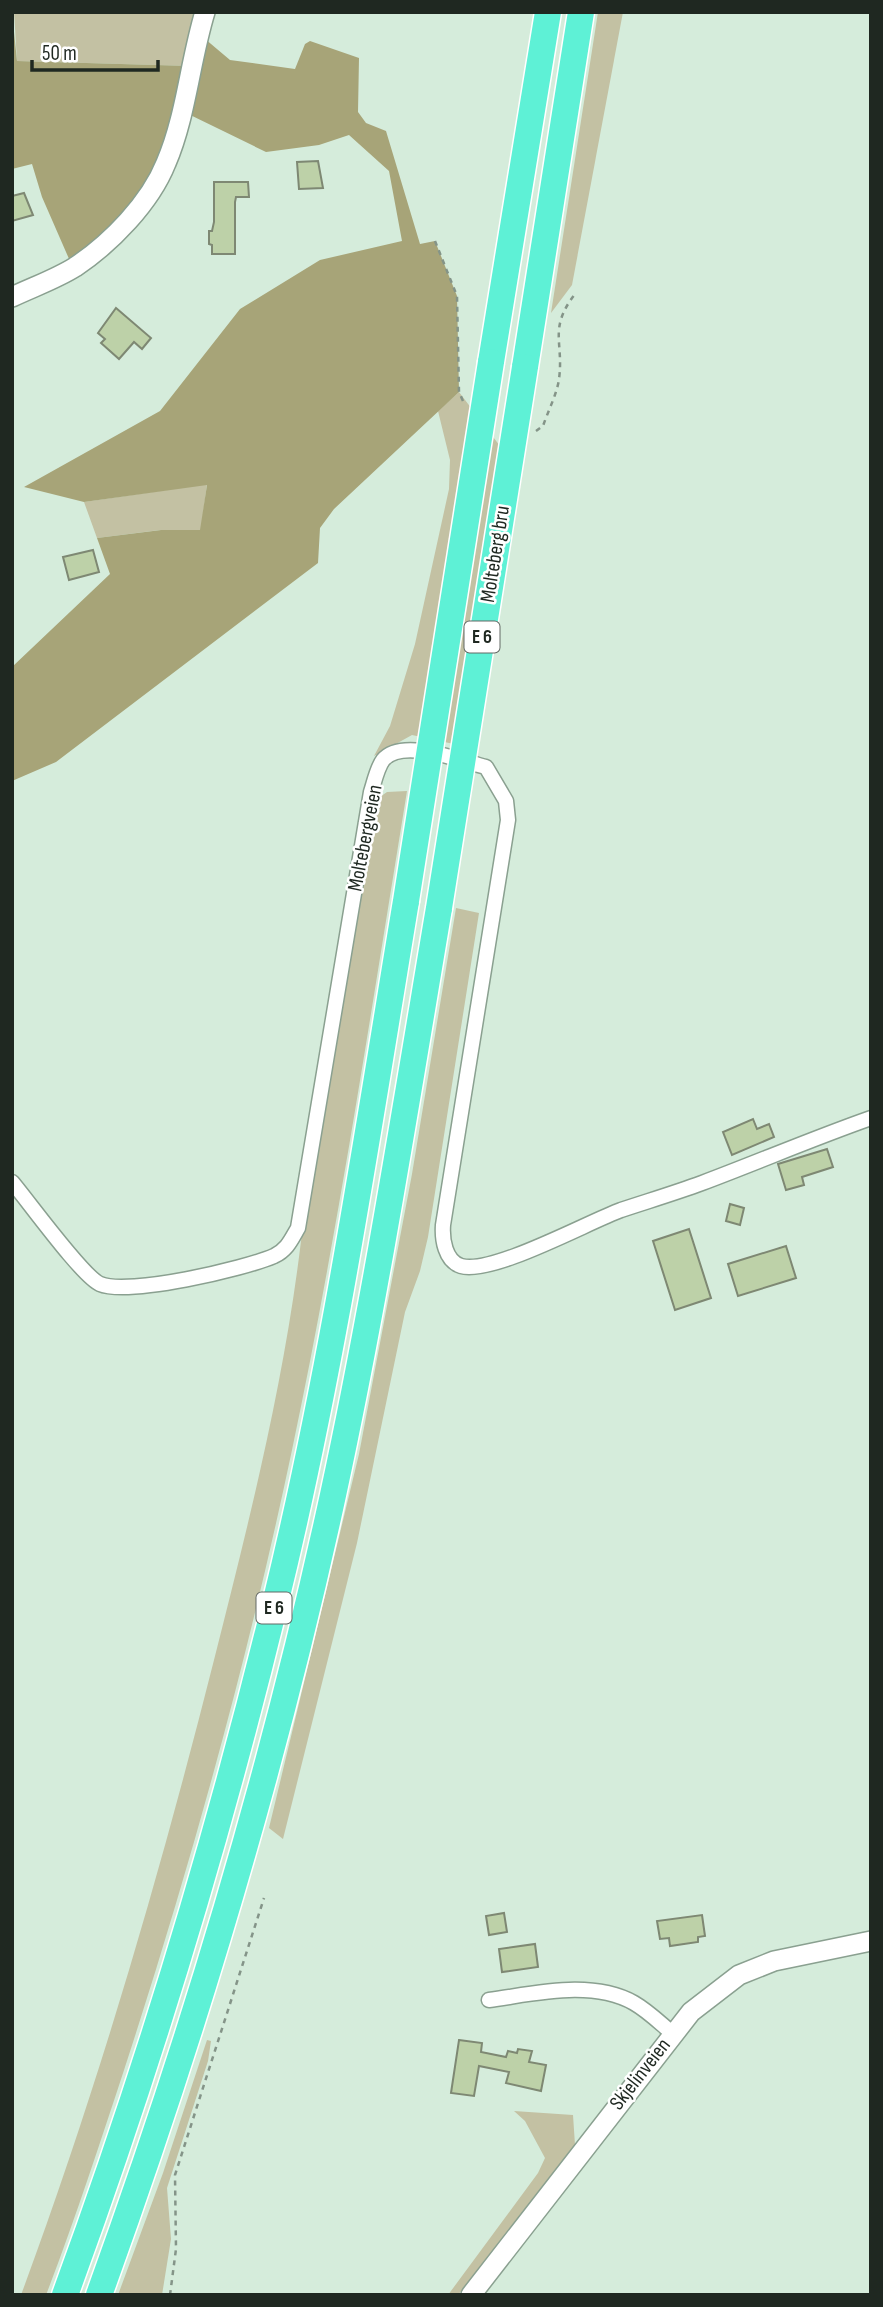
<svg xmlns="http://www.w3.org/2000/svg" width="883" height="2307" viewBox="0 0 883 2307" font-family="'Sofia Sans Condensed',sans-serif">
<rect width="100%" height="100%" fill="#d5ecdb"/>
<g fill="#c3c1a3">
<polygon points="14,12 204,14 190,66 17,61"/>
<polygon points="598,12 623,12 572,285 551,313"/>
<polygon points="459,392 522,475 477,749 412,735 374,756 390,726 415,644 449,489 450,460 438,411"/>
<polygon points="207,484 201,530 160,530 97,538 84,502"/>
<path d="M 407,791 C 371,1011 338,1232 292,1450 C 248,1659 191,1864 125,2067 C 100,2143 75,2220 46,2295 L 21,2295 C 98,2087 160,1874 214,1660 C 249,1522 284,1383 301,1241 L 377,799 L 387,792 Z"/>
<polygon points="456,908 479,913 428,1237 420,1271 405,1312 357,1543 283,1839 269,1828 359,1454 412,1174"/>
<polygon points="207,2040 211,2041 208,2061 167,2188 171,2239 162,2295 118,2295 163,2173"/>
<polygon points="514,2111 573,2115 575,2145 458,2295 448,2295 538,2173 545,2158 525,2121"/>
</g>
<polygon fill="#a7a478" points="12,12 17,61 190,66 198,33 230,60 295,69 305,44 310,41 359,58 358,112 366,123 386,131 420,244 435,241 457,296 459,392 334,509 320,528 318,563 56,762 12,781 12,667 110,574 97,538 161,530 200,530 207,485 84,502 24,487 160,411 240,309 320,260 402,241 389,171 349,135 319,145 266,152 180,110 166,164 73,268 42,197 32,164 12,169"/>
<g fill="#bdd1a8" stroke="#7e8873" stroke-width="2">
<polygon points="318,161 323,188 299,189 297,162"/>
<polygon points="214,182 248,182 249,197 236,197 235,202 235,254 212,254 212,245 209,244 209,231 212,231 214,222"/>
<polygon points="24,193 33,215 12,221 12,196"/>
<polygon points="116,308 151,338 142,349 134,342 119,359 101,343 105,339 98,333"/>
<polygon points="93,550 99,572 69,580 63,557"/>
<polygon points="753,1119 757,1129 769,1124 774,1137 732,1155 723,1132"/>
<polygon points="827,1149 833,1167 802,1177 804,1185 786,1190 778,1164"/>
<polygon points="730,1204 744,1208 740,1225 726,1221"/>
<polygon points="689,1229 711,1298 675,1310 653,1241"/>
<polygon points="786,1246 796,1278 738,1296 728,1264"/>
<polygon points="504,1913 507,1932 489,1935 486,1916"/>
<polygon points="702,1915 705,1936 698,1937 698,1942 670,1946 669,1938 660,1939 657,1921"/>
<polygon points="535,1944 538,1967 502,1972 499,1949"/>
<polygon points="459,2040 482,2043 481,2052 506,2057 508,2051 517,2053 518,2049 532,2051 529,2062 546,2065 541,2091 506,2083 509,2072 479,2066 474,2096 451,2093"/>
</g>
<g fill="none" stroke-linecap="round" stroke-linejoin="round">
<defs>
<g id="street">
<path d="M 12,1182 C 29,1202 82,1276 100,1284 C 128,1296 244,1269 274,1256 C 287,1250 291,1240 298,1228 L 371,792 C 374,783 377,768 383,760 C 402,737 461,761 486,767 L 506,801 L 508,820 L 443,1225 C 442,1239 445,1261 461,1266 C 492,1275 588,1222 621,1210 C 648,1201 675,1193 702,1183 C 758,1162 814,1138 871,1118"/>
<path d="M 489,2000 C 534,1994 591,1979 634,2003 C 648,2011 660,2023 672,2033"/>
</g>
<g id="secondary">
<path d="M 12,297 C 33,287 56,279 75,267 C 111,243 150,203 166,163 C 186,117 190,61 205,12"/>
<polyline points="471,2295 691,2012 739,1975 774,1961 871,1941"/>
</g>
<g id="highway">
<polyline points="491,362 548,12"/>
<polyline points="525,367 581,12"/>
<path d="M 65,2295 C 148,2069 218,1838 275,1604 C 332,1372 367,1136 406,901"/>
<path d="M 99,2295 C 194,2033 274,1767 333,1495 C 375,1301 406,1104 439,908"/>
</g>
</defs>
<use href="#street" stroke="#8aa090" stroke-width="17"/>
<use href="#secondary" stroke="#8aa090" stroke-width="22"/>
<use href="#highway" stroke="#fff" stroke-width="29"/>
<g stroke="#849488" stroke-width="2.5" stroke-dasharray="5 5" stroke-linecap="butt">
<polyline points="435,241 457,296 459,392 463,401"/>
<path d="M 536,431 L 543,426 C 548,411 557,394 559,379 C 564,342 548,329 575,294"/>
<polyline points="170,2295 176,2249 175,2175 264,1898"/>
</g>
<use href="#street" stroke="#fff" stroke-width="14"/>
<use href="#secondary" stroke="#fff" stroke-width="19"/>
<use href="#highway" stroke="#5ef1d6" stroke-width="26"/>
<defs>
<g id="highway-bridge">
<polyline points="406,901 491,362"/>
<polyline points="439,908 525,367"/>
</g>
</defs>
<use href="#highway-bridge" stroke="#fff" stroke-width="29" stroke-linecap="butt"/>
<use href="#highway-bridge" stroke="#5ef1d6" stroke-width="26"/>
</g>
<g text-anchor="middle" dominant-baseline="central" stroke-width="5" stroke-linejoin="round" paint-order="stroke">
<g fill="#fff" stroke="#626864" stroke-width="2">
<rect x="464.5" y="621.5" width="35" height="31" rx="5"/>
<rect x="256.5" y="1592.5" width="35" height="31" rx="5"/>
</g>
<g font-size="19" font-weight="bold" fill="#1f2821">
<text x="482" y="637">E 6</text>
<text x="274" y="1608">E 6</text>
</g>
<g font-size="21" fill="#1f2821" stroke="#fff">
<text transform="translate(495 554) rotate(-81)">Molteberg bru</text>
<text transform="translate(365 838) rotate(-79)">Moltebergveien</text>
<text transform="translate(640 2074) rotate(-52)">Skjelinveien</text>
</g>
</g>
<rect width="883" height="2307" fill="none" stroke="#1f2821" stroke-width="28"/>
<path d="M32 60v10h126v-10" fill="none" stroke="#1f2821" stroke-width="3.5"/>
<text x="42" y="60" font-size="21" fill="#1f2821" stroke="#ffffff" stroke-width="5" paint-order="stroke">50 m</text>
</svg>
